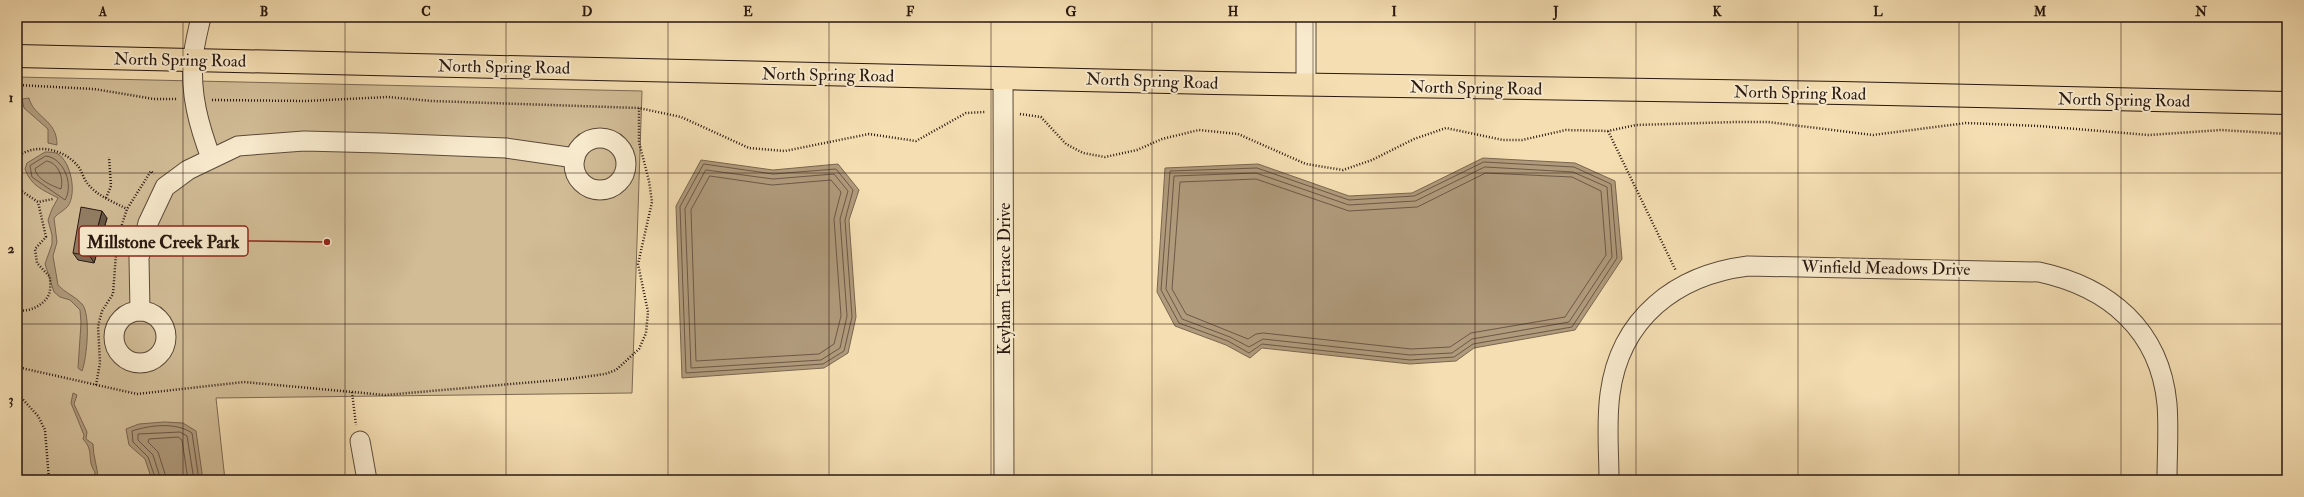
<svg xmlns="http://www.w3.org/2000/svg" width="2304" height="497" viewBox="0 0 2304 497" font-family="'IM FELL Double Pica',serif">
<rect width="100%" height="100%" fill="#f4deb2"/>
<filter id="stains"><feTurbulence type="fractalNoise" baseFrequency=".005" numOctaves="4"/><feColorMatrix values="0 0 0 0 .2 0 0 0 0 .09 0 0 0 0 .02 0 0 0 .5 -.17"/></filter>
<radialGradient id="worn" r=".72"><stop offset=".6" stop-color="#630" stop-opacity="0"/><stop offset="1" stop-color="#630" stop-opacity=".3"/></radialGradient>
<polygon fill="#d1bc96" stroke="#7c6a53" points="17,77 642,91 632,393 216,398 225,480 17,480"/>
<g fill="#af9a7b" stroke="#796650">
<path d="M 29,98 C 34,118 57,119 57,145 L 48,143 L 48,129 L 24,108 L 22,99 Z"/>
<path d="M 45,152 C 49,152 55,152 58,154 C 71,162 77,193 68,206 C 64,211 58,213 54,218 L 57,242 L 53,256 L 58,285 C 65,293 75,296 82,304 C 91,314 87,358 82,371 L 78,368 L 81,323 L 80,310 L 70,300 L 60,297 L 54,292 L 45,264 L 52,244 L 52,235 L 48,220 L 52,209 L 58,198 C 43,190 31,186 25,169 L 27,163 Z"/>
<polygon points="1483,158 1575,163 1615,181 1622,259 1575,330 1474,348 1456,361 1410,364 1262,348 1250,358 1226,345 1175,326 1157,292 1165,168 1258,164 1349,196 1412,193"/>
<polygon points="701,160 773,170 838,164 859,190 849,220 856,317 848,353 824,368 682,378 676,206"/>
<path d="M 73,393 L 77,395 L 74,404 L 87,432 L 86,439 L 93,444 C 93,457 98,468 98,480 L 94,480 L 95,472 C 86,459 95,452 83,439 L 84,435 L 71,403 Z"/>
<polygon points="164,422 183,423 196,431 203,480 152,480 145,459 129,445 126,429 139,424"/>
</g>
<g fill="none" stroke-linecap="round" stroke-linejoin="round">
<g stroke="#6c5846" stroke-width="1">
<path d="M 46,156 C 64,158 74,185 65,200 L 32,177 L 30,166 Z"/>
<path d="M 47,161 C 59,163 64,179 61,189 C 52,186 36,179 35,169 Z"/>
<polygon points="1484,162 1574,167 1611,184 1617,258 1572,327 1473,344 1454,357 1410,360 1262,344 1249,353 1228,341 1179,323 1161,290 1170,171 1257,168 1349,200 1414,196"/>
<polygon points="704,164 773,174 836,169 853,190 845,220 852,317 844,351 823,364 686,373 680,207"/>
<polygon points="1485,167 1573,172 1607,187 1612,257 1569,322 1472,339 1452,353 1410,355 1263,339 1249,347 1230,337 1182,319 1166,289 1174,176 1256,173 1349,205 1415,201"/>
<polygon points="706,170 773,179 834,174 848,191 840,219 847,316 840,348 821,360 691,368 685,209"/>
<polygon points="1486,173 1572,177 1601,191 1606,255 1565,317 1471,333 1450,347 1411,349 1263,333 1256,334 1248,339 1186,314 1172,289 1180,182 1256,179 1349,211 1417,207"/>
<polygon points="710,176 772,185 831,180 841,192 834,219 841,316 834,344 819,354 696,361 691,210"/>
<path d="M 156,480 L 148,457 L 133,442 L 132,431 C 150,425 176,422 192,433 L 199,480"/>
<polyline points="161,480 153,455 138,440 138,434 180,432 187,436 194,480"/>
<polyline points="167,480 158,452 148,442 149,439 178,437 182,440 188,480"/>
</g>
<defs>
<g id="minor">
<path d="M 201,17 C 198,31 194,45 193,59 C 190,94 199,126 211,158"/>
<polyline points="1003,77 1004,480"/>
<polyline points="1306,84 1306,17"/>
<circle cx="600" cy="164" r="26"/>
<polyline points="140,311 139,258 148,223 165,187 188,170 238,146 304,141 382,143 506,148 575,158"/>
<circle cx="140" cy="337" r="26"/>
<polyline points="360,441 367,480"/>
<path d="M 1609,480 C 1609,452 1606,422 1610,394 C 1620,318 1676,275 1748,266 L 2039,272 C 2109,287 2160,330 2167,404 C 2169,429 2167,455 2167,480"/>
</g>
<polyline id="major" points="17,56 1213,83 1841,93 2287,103"/>
</defs>
<use href="#minor" stroke="#5b4938" stroke-width="21"/>
<use href="#major" stroke="#281710" stroke-width="24"/>
<g stroke="#281710" stroke-width="2.5" stroke-dasharray="1 2" stroke-linecap="butt">
<polyline points="17,85 94,89 154,99 177,99"/>
<polyline points="212,100 306,101 388,97 432,101 639,108 681,117 749,148 785,151 869,134 916,141 966,113 985,112"/>
<polyline points="1020,114 1041,117 1066,144 1083,153 1105,157 1137,150 1162,139 1199,130 1238,134 1306,164 1343,170 1372,160 1414,139 1446,128 1503,140 1522,140 1566,130 1608,131 1636,125 1735,122 1768,122 1873,135 1966,123 2039,126 2149,135 2221,130 2287,134"/>
<polyline points="1608,131 1676,271"/>
<path d="M 17,157 C 35,143 62,148 77,165 C 82,170 83,179 88,184 C 97,196 114,202 127,209"/>
<polyline points="17,188 38,202 53,199"/>
<polyline points="106,198 111,186 109,157"/>
<path d="M 17,310 C 28,313 45,305 49,294 C 51,289 50,282 50,277 L 37,263 L 35,249 L 46,237 L 38,202"/>
<polyline points="17,367 137,394 244,382 385,395 569,379 605,374 616,370 639,349 646,333 648,312 638,264 652,202 649,181 639,142 639,108"/>
<polyline points="96,385 100,363 98,326 102,311 113,294 117,240 127,209 151,171 154,174"/>
<polyline points="352,392 356,425"/>
<polyline points="17,393 38,416 45,430 49,480"/>
</g>
<use href="#minor" stroke="#f8eacd" stroke-width="19"/>
<use href="#major" stroke="#f4deb2" stroke-width="22"/>
</g>
<polygon fill="#7e6c56" stroke="#281710" points="107,218 94,263 78,260 73,253"/>
<polygon fill="#665846" stroke="#281710" points="102,211 107,218 94,263 90,256"/>
<polygon fill="#927e64" stroke="#281710" points="81,207 102,211 90,256 73,253"/>
<path fill="none" stroke="#281710" stroke-width="1" stroke-opacity="0.55" d="M 183,17 L 183,480M 345,17 L 345,480M 506,17 L 506,480M 668,17 L 668,480M 829,17 L 829,480M 991,17 L 991,480M 1152,17 L 1152,480M 1313,17 L 1313,480M 1475,17 L 1475,480M 1636,17 L 1636,480M 1798,17 L 1798,480M 1959,17 L 1959,480M 2121,17 L 2121,480M 17,173 L 2287,173M 17,324 L 2287,324"/>
<g text-anchor="middle" dominant-baseline="central" stroke-width="4" stroke-linejoin="round" paint-order="stroke">
<g font-size="17" fill="#281710" stroke="#f8eacd">
<text transform="translate(180 60) rotate(1)">North Spring Road</text>
<text transform="translate(504 67) rotate(1)">North Spring Road</text>
<text transform="translate(828 75) rotate(1)">North Spring Road</text>
<text transform="translate(1152 81) rotate(2)">North Spring Road</text>
<text transform="translate(1476 88) rotate(1)">North Spring Road</text>
<text transform="translate(1800 93) rotate(1)">North Spring Road</text>
<text transform="translate(2124 100) rotate(1)">North Spring Road</text>
<text transform="translate(1886 268) rotate(1)">Winfield Meadows Drive</text>
<text transform="translate(1004 279) rotate(-90)">Keyham Terrace Drive</text>
</g>
</g>
<path fill="none" stroke="#8f2418" stroke-width="1.5" d="M327 242L248 241"/>
<circle fill="#8f2418" stroke="#f8eacd" stroke-width="1.5" cx="327" cy="242" r="4"/>
<rect fill="#f8eacd" stroke="#8f2418" stroke-width="1.5" x="79" y="226" width="169" height="30" rx="4"/>
<g font-size="18" text-anchor="middle" font-weight="bold" fill="#281710">
<text x="163" y="248">Millstone Creek Park</text>
</g>
<rect width="2304" height="497" fill="none" stroke="#f4deb2" stroke-width="44"/>
<rect x="22" y="22" width="2260" height="453" fill="none" stroke="#281710" stroke-width="1.5"/>
<g font-size="13" text-anchor="middle" font-weight="bold" fill="#281710">
<text x="103" y="16">A</text>
<text x="264" y="16">B</text>
<text x="426" y="16">C</text>
<text x="587" y="16">D</text>
<text x="748" y="16">E</text>
<text x="910" y="16">F</text>
<text x="1071" y="16">G</text>
<text x="1233" y="16">H</text>
<text x="1394" y="16">I</text>
<text x="1556" y="16">J</text>
<text x="1717" y="16">K</text>
<text x="1878" y="16">L</text>
<text x="2040" y="16">M</text>
<text x="2201" y="16">N</text>
<text x="11" y="102">1</text>
<text x="11" y="253">2</text>
<text x="11" y="404">3</text>
</g>
<rect width="100%" height="100%" filter="url(#stains)"/>
<rect width="100%" height="100%" fill="url(#worn)"/>
</svg>
